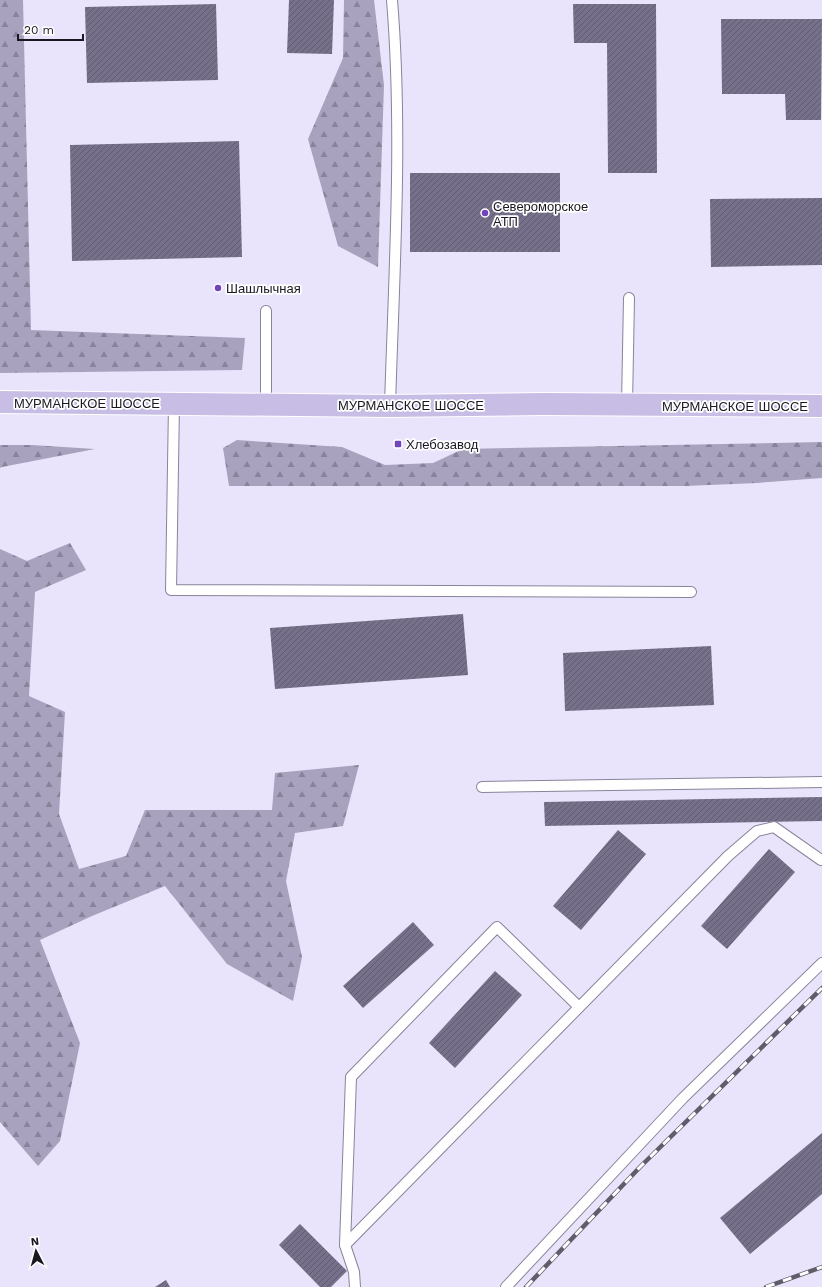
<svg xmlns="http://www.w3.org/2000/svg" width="822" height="1287" viewBox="0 0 822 1287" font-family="'Work Sans',sans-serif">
<defs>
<pattern id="forest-firs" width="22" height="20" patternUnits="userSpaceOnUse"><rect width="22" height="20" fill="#a8a2be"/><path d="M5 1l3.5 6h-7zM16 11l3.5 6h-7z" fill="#88839a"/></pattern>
<pattern id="building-hatch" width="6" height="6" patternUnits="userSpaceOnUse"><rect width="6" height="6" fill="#76708a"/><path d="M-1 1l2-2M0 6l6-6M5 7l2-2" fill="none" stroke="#605b70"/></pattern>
</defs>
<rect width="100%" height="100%" fill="#e9e3fb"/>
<g fill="url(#forest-firs)">
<polygon points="0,0 23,0 31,330 245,338 242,370 0,373"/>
<polygon points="344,0 374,0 384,85 378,267 338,246 308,139 343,58"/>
<polygon points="237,440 342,447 385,465 433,463 463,449 822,442 822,478 757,483 685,486 229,486 223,448"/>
<polygon points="0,445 32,445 95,449 2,467 0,468"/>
<polygon points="70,543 86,570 35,592 29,696 65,712 59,814 79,869 126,856 145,810 272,810 275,773 359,765 343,826 295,833 286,881 302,957 293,1001 227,964 165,886 92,916 40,940 80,1043 60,1141 38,1166 0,1122 0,549 27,561"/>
</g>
<g fill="url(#building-hatch)">
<polygon points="289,0 334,0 332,54 287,53"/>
<polygon points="216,4 218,80 87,83 85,7"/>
<polygon points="573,4 656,4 657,173 608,173 607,43 574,43"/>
<polygon points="721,19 822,19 821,120 786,120 785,94 722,94"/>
<polygon points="239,141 242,257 72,261 70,145"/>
<rect x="410" y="173" width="150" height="79"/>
<polygon points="822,198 822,265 711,267 710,199"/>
<polygon points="463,614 468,675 275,689 270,628"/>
<polygon points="711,646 714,705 565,711 563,653"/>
<polygon points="822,797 822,821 545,826 544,802"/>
<polygon points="618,830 646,854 581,930 553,906"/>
<polygon points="769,849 795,872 727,949 701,926"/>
<polygon points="413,922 434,945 363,1008 343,986"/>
<polygon points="495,971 522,995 455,1068 429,1043"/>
<polygon points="822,1133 822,1194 750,1254 720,1218"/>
<polygon points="300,1224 347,1271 331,1287 320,1287 279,1245"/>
<polygon points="166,1280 170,1287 155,1287"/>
</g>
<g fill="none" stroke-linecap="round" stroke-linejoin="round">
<defs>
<g id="service">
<polyline points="174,404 171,590 691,592"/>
<polyline points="266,404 266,311"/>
<polyline points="627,405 629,298"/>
<path d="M 390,406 C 394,272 403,134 392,0"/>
<polyline points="482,787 822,782"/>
<polyline points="345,1245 351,1077 497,927 579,1007"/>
<polyline points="355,1287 354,1272 345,1245 728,856 757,831 774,827 821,860 822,860"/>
<polyline points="506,1287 683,1098 822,963"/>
</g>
<polyline id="primary" points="0,402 390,406 543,404 822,406"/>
</defs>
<use href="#service" stroke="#89849a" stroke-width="12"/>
<use href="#primary" stroke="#fff" stroke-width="24"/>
<use href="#service" stroke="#fff" stroke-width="10"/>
<use href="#primary" stroke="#c8bde5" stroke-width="22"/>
<defs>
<g id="rail">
<polyline points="526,1287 641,1166 822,988"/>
<polyline points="766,1287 822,1267"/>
</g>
</defs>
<use href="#rail" stroke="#605d6a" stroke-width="4.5"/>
<use href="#rail" stroke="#fff" stroke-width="3" stroke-dasharray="9" stroke-linecap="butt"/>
</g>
<g fill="#7044bc" stroke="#fff" stroke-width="1.5">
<circle cx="485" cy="213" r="4"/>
<circle cx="218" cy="288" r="4"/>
<rect x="394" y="440" width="8" height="8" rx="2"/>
</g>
<g text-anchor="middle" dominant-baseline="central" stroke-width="3.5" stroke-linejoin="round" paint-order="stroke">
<g font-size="13" fill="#19171f" stroke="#fff" text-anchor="start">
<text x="493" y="206">Североморское<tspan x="493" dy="15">АТП</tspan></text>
<text x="226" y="288">Шашлычная</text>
<text x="406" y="444">Хлебозавод</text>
</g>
<g font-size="13" fill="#19171f" stroke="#fff">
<text x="87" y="403">МУРМАНСКОЕ ШОССЕ</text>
<text x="411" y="405">МУРМАНСКОЕ ШОССЕ</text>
<text x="735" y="406">МУРМАНСКОЕ ШОССЕ</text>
</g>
</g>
<g transform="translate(36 1251) rotate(354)" stroke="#ffffff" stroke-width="3" paint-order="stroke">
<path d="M0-3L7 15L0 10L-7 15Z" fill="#19171f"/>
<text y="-6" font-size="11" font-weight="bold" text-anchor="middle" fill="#19171f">N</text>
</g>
<path d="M18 34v6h65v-6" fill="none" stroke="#19171f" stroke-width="2"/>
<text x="24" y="34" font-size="12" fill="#19171f" stroke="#ffffff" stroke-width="3" paint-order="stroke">20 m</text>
</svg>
